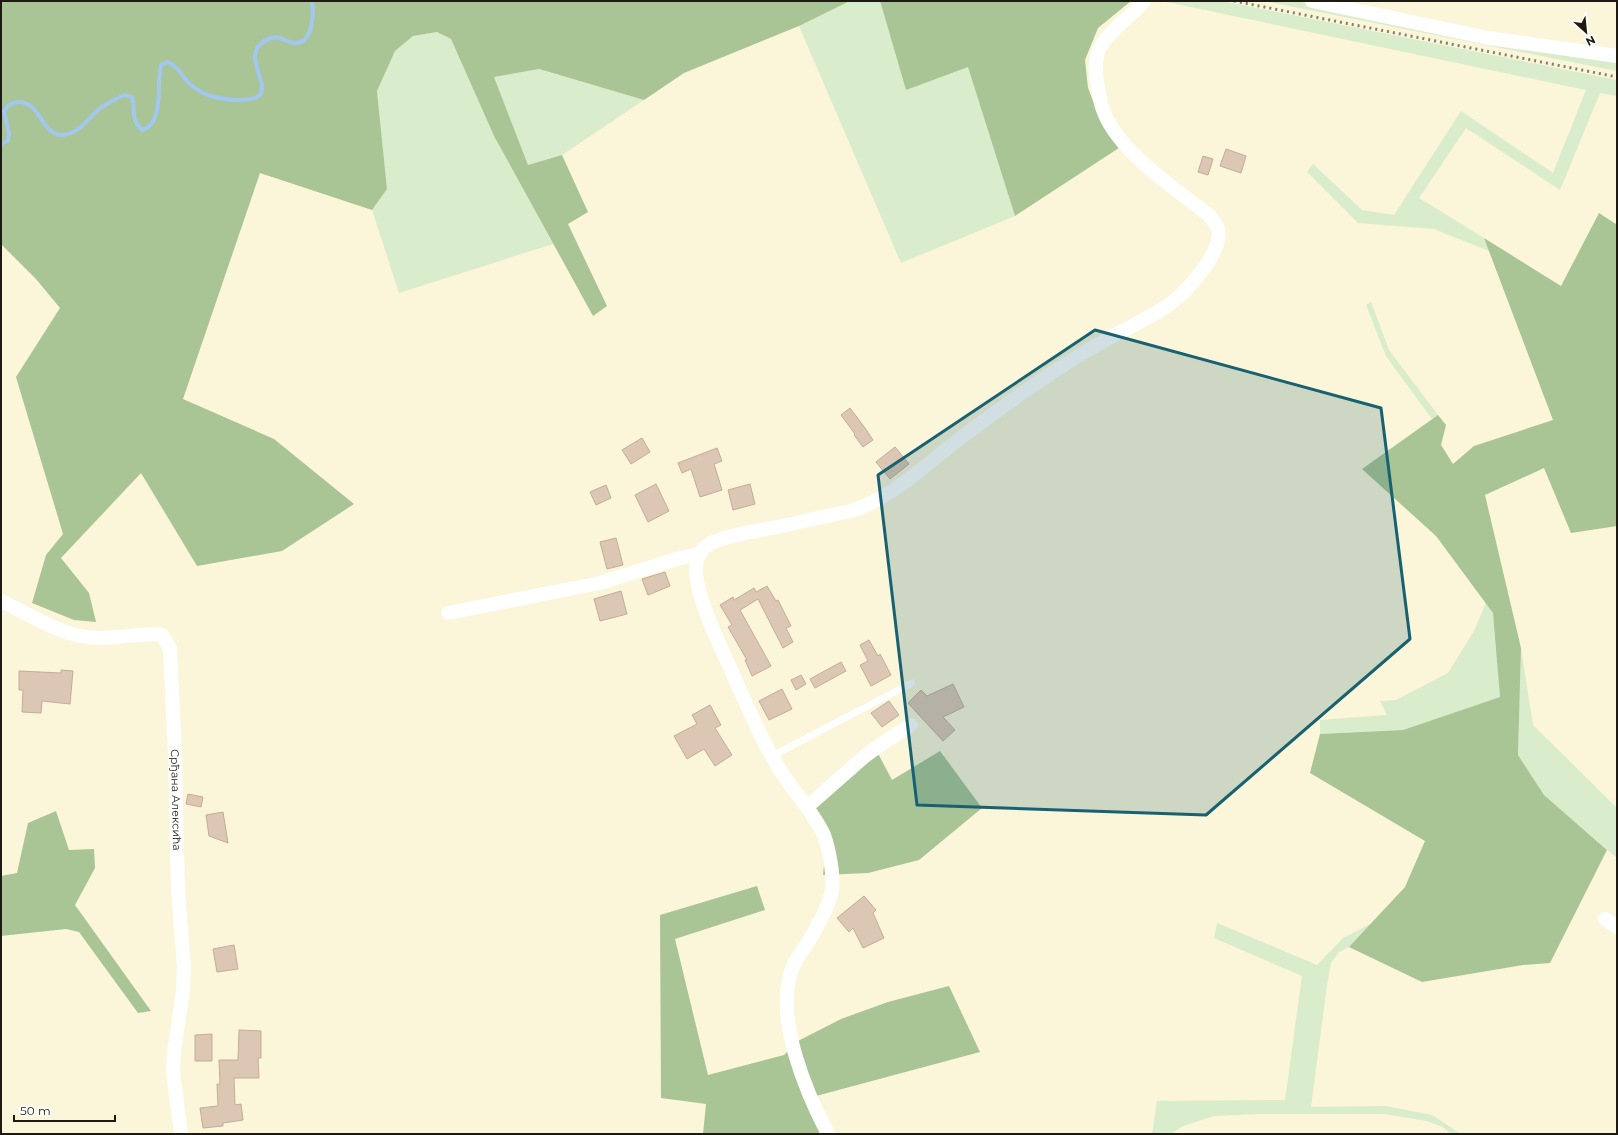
<svg xmlns="http://www.w3.org/2000/svg" width="1618" height="1135" viewBox="0 0 1618 1135" font-family="Montserrat,sans-serif">
<rect width="100%" height="100%" fill="#fbf5da"/>
<g fill="#d9eccb">
<polygon points="850,1 880,1 906,90 968,66 1015,216 901,263 799,26"/>
<polygon points="1162,1 1222,1 1617,80 1617,96 1600,93 1560,190 1466,128 1419,198 1484,238 1489,251 1434,229 1358,223 1307,172 1313,164 1362,210 1394,215 1461,111 1553,173 1586,90"/>
<polygon points="1264,1 1297,1 1510,43 1617,61 1617,71"/>
<polygon points="437,32 451,39 494,136 553,244 399,293 372,210 387,189 377,91 395,51 413,36"/>
<polygon points="538,69 644,100 562,155 528,165 494,77"/>
<polygon points="1371,302 1389,350 1438,415 1432,419 1386,356 1366,305"/>
<polygon points="1486,603 1494,613 1500,697 1403,730 1320,734 1320,720 1387,715 1380,701 1396,700 1448,673 1474,631"/>
<polygon points="1521,648 1533,725 1617,808 1617,858 1544,795 1518,755"/>
<polygon points="1217,923 1317,965 1343,938 1372,923 1349,947 1339,952 1331,963 1327,985 1311,1107 1386,1106 1432,1115 1461,1134 1451,1134 1443,1127 1427,1121 1384,1114 1259,1114 1214,1116 1183,1126 1171,1134 1152,1134 1157,1101 1285,1100 1302,976 1214,938"/>
</g>
<g fill="#a9c495">
<polygon points="1,1 850,1 799,26 684,73 644,100 539,69 494,77 528,165 562,155 588,212 568,224 607,306 593,316 494,136 451,39 437,32 413,36 395,51 377,91 387,189 372,210 260,173 183,399 274,439 354,504 282,551 197,566 141,473 61,558 89,593 96,622 74,620 32,603 46,555 63,534 16,377 60,308 36,279 1,244"/>
<polygon points="880,1 1131,1 1098,28 1085,60 1088,88 1100,119 1122,146 1015,216 968,67 906,90"/>
<polygon points="1599,213 1616,224 1617,222 1617,526 1571,533 1544,468 1485,495 1521,648 1518,755 1544,795 1607,850 1550,963 1523,965 1422,982 1349,947 1405,887 1425,841 1310,773 1320,734 1403,730 1500,697 1493,613 1436,536 1362,469 1438,415 1446,425 1441,445 1453,464 1474,446 1553,420 1484,238 1561,286"/>
<polygon points="873,744 892,780 940,751 982,808 919,860 868,873 823,875 824,865 822,842 804,807"/>
<polygon points="56,811 69,850 94,849 95,868 75,905 151,1011 138,1013 79,932 66,929 1,936 1,876 17,873 28,823"/>
<polygon points="757,886 765,910 675,939 708,1075 784,1055 798,1041 841,1019 888,1002 949,986 980,1052 816,1096 834,1134 703,1134 706,1104 661,1098 660,915"/>
</g>
<g fill="none" stroke-linecap="round" stroke-linejoin="round">
<path stroke="#a2c8f1" stroke-width="4" d="M 1,144 L 8,141 L 9,134 L 4,111 C 8,105 12,102 19,102 C 40,102 42,135 62,135 C 76,135 88,120 97,111 C 102,106 117,98 124,95 L 132,97 C 136,111 130,119 142,130 C 165,123 156,84 161,65 L 167,62 C 176,65 180,72 186,80 C 199,95 217,99 236,100 C 297,102 226,54 271,38 C 280,35 285,42 294,43 C 313,45 314,14 312,1"/>
</g>
<g fill="#dcc6b4" stroke="#c2ad9a">
<polygon points="1226,149 1246,156 1241,173 1220,166"/>
<polygon points="1203,156 1213,159 1208,175 1198,172"/>
<polygon points="850,408 865,428 873,440 863,447 854,435 855,434 841,415"/>
<polygon points="642,438 650,452 631,464 622,450"/>
<polygon points="895,447 909,464 890,479 876,462"/>
<polygon points="717,448 722,461 714,464 722,490 700,497 691,469 682,473 678,463"/>
<polygon points="656,484 669,511 648,522 635,495"/>
<polygon points="750,484 755,504 733,510 728,490"/>
<polygon points="606,485 611,498 596,505 590,492"/>
<polygon points="616,538 623,565 607,569 600,542"/>
<polygon points="665,572 670,586 648,595 642,579"/>
<polygon points="767,586 776,601 778,600 791,626 786,628 793,642 783,648 758,599 740,610 771,666 752,676 745,660 747,660 728,627 732,625 720,605 733,597 734,600 754,588 756,592"/>
<polygon points="621,591 627,614 600,621 594,599"/>
<polygon points="869,640 878,656 880,654 891,675 871,686 860,665 868,661 860,645"/>
<polygon points="841,662 846,671 815,688 810,679"/>
<polygon points="61,670 73,671 70,704 42,701 41,713 22,712 23,690 19,690 19,671 61,673"/>
<polygon points="801,675 806,684 796,690 791,680"/>
<polygon points="953,684 964,707 943,717 955,730 943,741 908,703 921,690 927,696"/>
<polygon points="782,689 792,709 769,720 759,701"/>
<polygon points="889,701 899,715 882,727 871,713"/>
<polygon points="710,705 721,725 715,728 732,755 715,766 704,749 687,759 674,736 697,724 692,715"/>
<polygon points="188,794 203,797 201,807 186,804"/>
<polygon points="223,812 228,843 209,836 206,815"/>
<polygon points="864,896 876,910 873,913 884,938 863,948 853,928 849,932 837,918"/>
<polygon points="234,945 238,969 217,972 213,949"/>
<polygon points="239,1030 261,1031 261,1058 258,1058 259,1078 234,1078 235,1105 241,1104 243,1120 223,1123 223,1126 203,1128 200,1108 218,1106 217,1084 220,1084 219,1060 238,1060"/>
<polygon points="212,1034 212,1061 195,1061 195,1035"/>
</g>
<g fill="none" stroke-linecap="round" stroke-linejoin="round">
<polyline stroke="#fff" stroke-width="7" points="772,756 912,683"/>
<g stroke="#fff" stroke-width="14">
<polyline points="1312,1 1488,38 1617,56"/>
<path id="s1" d="M 1,601 C 25,612 55,631 80,636 C 105,641 132,634 158,634 L 163,636 L 170,649 L 175,754 L 178,891 L 184,967 L 183,990 L 174,1052 L 173,1072 L 181,1134"/>
<polyline points="448,613 600,583 680,558 699,554"/>
<polyline points="807,807 865,756 880,745 911,725"/>
<polyline points="1605,919 1617,927"/>
<path d="M 828,1134 C 806,1092 777,1023 790,975 C 793,963 800,954 807,944 C 817,927 828,909 832,890 C 834,875 829,849 824,835 C 814,813 797,796 784,776 C 762,743 747,705 731,670 C 721,647 709,624 702,600 C 698,588 692,565 700,553 C 704,547 712,542 719,540 C 737,533 758,531 777,527 C 802,522 826,516 851,511 C 892,498 924,466 958,440 C 1004,405 1051,371 1100,343 C 1128,327 1162,314 1185,291 C 1197,278 1223,248 1218,229 C 1216,224 1213,220 1210,216 C 1176,189 1115,150 1102,107 C 1100,101 1099,93 1098,86 C 1096,77 1095,65 1097,56 C 1102,34 1131,18 1144,1"/>
</g>
<polyline stroke="#847f6e" stroke-width="3" stroke-dasharray="2 4" stroke-linecap="butt" points="1234,1 1617,77"/>
</g>
<path fill="#186170" fill-opacity="0.2" stroke="#186170" stroke-width="3" stroke-linejoin="round" d="M 1095,330 L 1381,408 L 1410,639 L 1206,815 L 917,805 L 878,475 Z"/>
<g text-anchor="middle" dominant-baseline="central" stroke-width="3" stroke-linejoin="round" paint-order="stroke">
<g font-size="11" fill="#1d1a11" stroke="#fff">
<text stroke="none"><textPath href="#s1" startOffset="336">Срђана Алексића</textPath></text>
</g>
</g>
<rect width="1618" height="1135" fill="none" stroke="#1d1a11" stroke-width="4"/>
<g transform="translate(1586 32) rotate(153)" stroke="#ffffff" stroke-width="3" paint-order="stroke">
<path d="M0-3L7 15L0 10L-7 15Z" fill="#1d1a11"/>
<text y="-6" font-size="11" font-weight="bold" text-anchor="middle" fill="#1d1a11">N</text>
</g>
<path d="M14 1115v6h101v-6" fill="none" stroke="#1d1a11" stroke-width="2"/>
<text x="20" y="1115" font-size="12" fill="#1d1a11" stroke="#ffffff" stroke-width="3" paint-order="stroke">50 m</text>
</svg>
